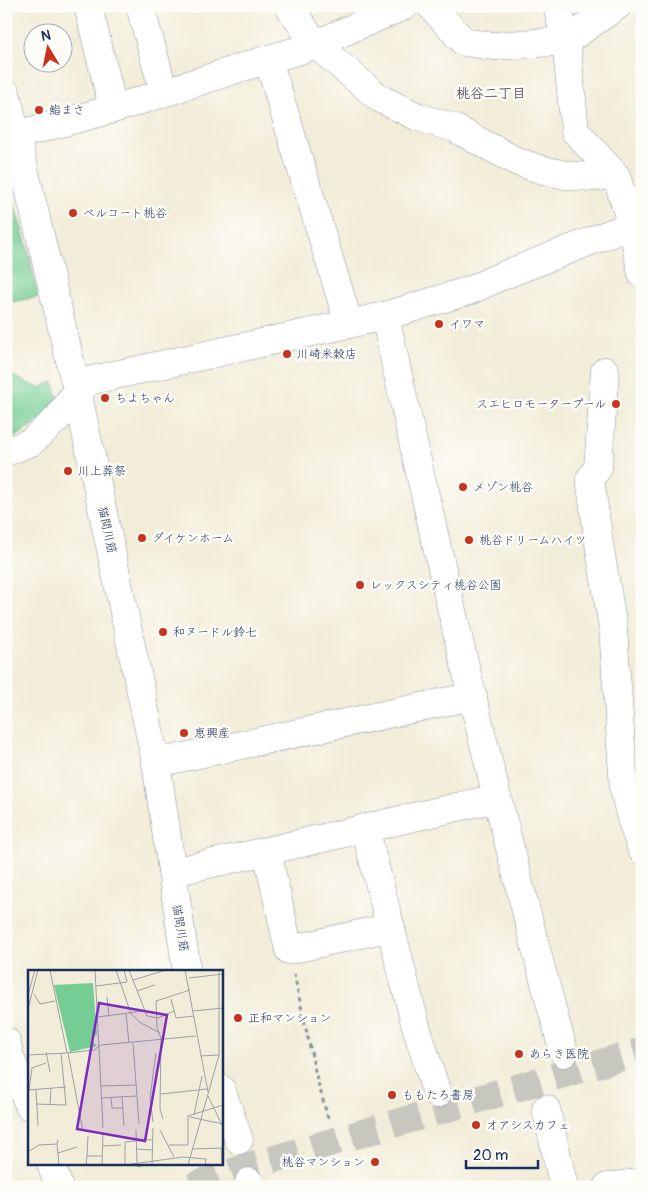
<svg xmlns="http://www.w3.org/2000/svg" width="648" height="1193" viewBox="0 0 648 1193" font-family="Pangolin,'Klee One',sans-serif">
<rect width="100%" height="100%" fill="#fdfcf7"/>
<filter id="ink" filterUnits="userSpaceOnUse"><feTurbulence type="fractalNoise" baseFrequency=".02" numOctaves="2"/><feDisplacementMap in="SourceGraphic" scale="10" xChannelSelector="R" yChannelSelector="G"/><feConvolveMatrix kernelMatrix="1 2 1 2 8 2 1 2 1" color-interpolation-filters="sRGB"/></filter>
<filter id="wash" filterUnits="userSpaceOnUse"><feTurbulence type="fractalNoise" baseFrequency=".0096" numOctaves="4" result="noise"/><feDisplacementMap in="SourceGraphic" scale="20" xChannelSelector="R" yChannelSelector="G"/><feGaussianBlur stdDeviation="1.12" result="paint"/><feColorMatrix in="noise" values="0 0 0 0 0 0 0 0 0 0 0 0 0 0 0 0 0 1.4 0 .05"/><feComposite in="paint" operator="in"/></filter>
<g filter="url(#wash)">
<rect width="100%" height="100%" fill="#f2edd8"/>
<g fill="#75cd93" stroke="#487e78">
<polygon points="6,177 27,246 38,297 6,303"/>
<polygon points="6,355 10,375 39,388 54,382 58,399 47,415 6,444"/>
</g>
</g>
<g filter="url(#ink)">
<g fill="none" stroke-linecap="round" stroke-linejoin="round">
<polyline stroke="#c7c7c0" stroke-width="28" stroke-dasharray="28 14" stroke-linecap="butt" points="192,1187 247,1167 642,1051"/>
<defs>
<g id="minor">
<polyline points="88,6 113,108"/>
<polyline points="140,6 164,92"/>
<polyline points="289,6 315,44 379,98 418,117 454,128 518,162 543,170 565,175 590,177 616,176"/>
<polyline points="431,6 464,42 493,46 566,41 617,6"/>
<polyline points="557,6 566,41 575,131 616,176 632,225 642,274"/>
<polyline points="268,59 349,324"/>
<polyline points="6,93 77,390 156,763 187,972"/>
<polyline points="16,135 117,108 268,59 304,49 404,6"/>
<path d="M 385,316 C 439,563 497,809 564,1053"/>
<polyline points="605,371 598,468 590,479 599,543 613,628 624,789 631,819 642,850"/>
<polyline points="6,452 31,442 58,418 77,390 92,380 385,316 471,290 499,277 632,225 642,222"/>
<polyline points="156,763 473,696"/>
<polyline points="365,828 415,1023 437,1094"/>
<polyline points="267,852 289,950 391,927"/>
<path d="M 172,872 C 281,849 389,822 497,798"/>
<polyline points="6,1041 10,1057 29,1106"/>
<polyline points="221,1089 239,1140"/>
<polyline points="546,1109 564,1187"/>
<polyline points="51,1164 59,1187"/>
<polyline points="249,1182 250,1187"/>
<polyline points="607,1187 642,1182"/>
</g>
</defs>
<use href="#minor" stroke="#868e9b" stroke-width="29"/>
<g stroke="#868e9b" stroke-width="3" stroke-dasharray="4 4" stroke-linecap="butt">
<polyline points="294,974 316,1075 329,1122"/>
<polyline points="140,1164 140,1166"/>
</g>
<use href="#minor" stroke="#fff" stroke-width="28"/>
</g>
</g>
<g fill="#c8321e" stroke="#fdfcf7" stroke-width="2">
<circle cx="39" cy="110" r="5"/>
<circle cx="73" cy="213" r="5"/>
<circle cx="439" cy="324" r="5"/>
<circle cx="287" cy="354" r="5"/>
<circle cx="105" cy="398" r="5"/>
<circle cx="616" cy="404" r="5"/>
<circle cx="68" cy="471" r="5"/>
<circle cx="463" cy="487" r="5"/>
<circle cx="142" cy="538" r="5"/>
<circle cx="469" cy="540" r="5"/>
<circle cx="360" cy="585" r="5"/>
<circle cx="163" cy="632" r="5"/>
<circle cx="184" cy="733" r="5"/>
<circle cx="238" cy="1018" r="5"/>
<circle cx="519" cy="1054" r="5"/>
<circle cx="392" cy="1095" r="5"/>
<circle cx="476" cy="1125" r="5"/>
<circle cx="375" cy="1162" r="5"/>
</g>
<g text-anchor="middle" dominant-baseline="central" stroke-width="5" stroke-linejoin="round" paint-order="stroke">
<g font-size="12" fill="#1b2f5e" stroke="#fdfcf7" text-anchor="start">
<text x="49" y="110">鮨まさ</text>
<text x="83" y="213">ベルコート桃谷</text>
<text x="449" y="324">イワマ</text>
<text x="297" y="354">川崎米穀店</text>
<text x="115" y="398">ちよちゃん</text>
<text x="606" y="404" text-anchor="end">スエヒロモータープール</text>
<text x="78" y="471">川上葬祭</text>
<text x="473" y="487">メゾン桃谷</text>
<text x="152" y="538">ダイケンホーム</text>
<text x="479" y="540">桃谷ドリームハイツ</text>
<text x="370" y="585">レックスシティ桃谷公園</text>
<text x="173" y="632">和ヌードル鈴七</text>
<text x="194" y="733">恵興産</text>
<text x="248" y="1018">正和マンション</text>
<text x="529" y="1054">あらき医院</text>
<text x="402" y="1095">ももたろ書房</text>
<text x="486" y="1125">オアシスカフェ</text>
<text x="365" y="1162" text-anchor="end">桃谷マンション</text>
</g>
<g font-size="12" fill="#1b2f5e" stroke="#fdfcf7">
<text transform="translate(107 530) rotate(78)">猫間川筋</text>
<text transform="translate(180 928) rotate(81)">猫間川筋</text>
</g>
<g font-size="14" font-weight="bold" fill="#63586b" stroke="#fdfcf7">
<text x="491" y="93">桃谷二丁目</text>
</g>
</g>
<g transform="translate(28 970)">
<rect width="195" height="195" fill="#f2edd8"/>
<path d="M 65,13 L 69,65 L 65,65 L 65,72 L 69,76 L 42,82 L 26,15 Z" fill="#75cd93"/>
<path fill="none" stroke="#9ca1a7" stroke-width="1" d="M 67,0 L 75,158M 88,0 L 103,44 L 113,53 L 132,63M 101,0 L 119,46 L 130,48 L 146,41M 157,0 L 180,122M 161,8 L 195,4M 105,10 L 138,0M 68,16 L 99,12 L 96,0M 109,21 L 127,15M 6,24 L 12,34 L 27,31M 0,25 L 7,0M 79,27 L 81,47M 143,29 L 148,48 L 166,46M 0,39 L 10,0M 165,41 L 195,38M 98,44 L 101,73M 70,47 L 115,41M 105,73 L 111,154M 18,82 L 22,102M 39,83 L 66,80 L 73,75 L 168,66M 40,83 L 55,161M 0,85 L 39,83 L 22,0M 172,86 L 191,85M 73,116 L 107,115M 0,120 L 38,117M 1,120 L 4,98 L 18,93M 8,120 L 10,156M 133,124 L 179,119M 180,126 L 195,157M 94,127 L 96,156M 73,128 L 108,126M 83,128 L 84,138 L 95,138M 8,134 L 38,135 L 33,83M 22,135 L 23,118M 166,145 L 174,106M 162,147 L 195,154M 135,149 L 132,139 L 133,68 L 129,58 L 128,31 L 162,20M 125,152 L 122,128 L 128,83M 108,160 L 109,194M 132,160 L 146,187M 108,169 L 125,170M 29,174 L 31,195M 141,175 L 160,175M 160,175 L 160,146 L 195,135M 75,176 L 93,175M 193,178 L 194,195M 108,179 L 125,180M 165,179 L 195,178M 0,182 L 11,175 L 29,174 L 30,170M 30,183 L 49,177M 59,186 L 60,166M 97,194 L 97,172 L 108,171M 58,195 L 59,186 L 74,186M 74,195 L 75,162M 97,195 L 155,187 L 178,189 L 177,195M 124,195 L 125,158M 160,195 L 191,85 L 191,0"/>
<path fill="#7b2cbf" fill-opacity="0.15" stroke="#7b2cbf" stroke-width="2.5" d="M 71,33 L 139,45 L 117,171 L 49,159 Z"/>
<rect width="195" height="195" fill="none" stroke="#1b2f5e" stroke-width="2.5"/>
</g>
<rect width="648" height="1193" fill="none" stroke="#fdfcf7" stroke-width="25"/>
<g transform="translate(48 48) rotate(350)"><circle r="24" fill="#fdfcf7" stroke="#a3aaba"/>
<path d="M0-4L9 19L0 12L-9 19Z" fill="#c8321e"/>
<text y="-8" font-size="14" font-weight="bold" text-anchor="middle" fill="#1b2f5e">N</text>
</g>
<path d="M466 1160v8h72v-8" fill="none" stroke="#1b2f5e" stroke-width="2.5"/>
<text x="473" y="1160" font-size="15" fill="#1b2f5e" stroke="#fdfcf7" stroke-width="4" paint-order="stroke">20 m</text>
</svg>
